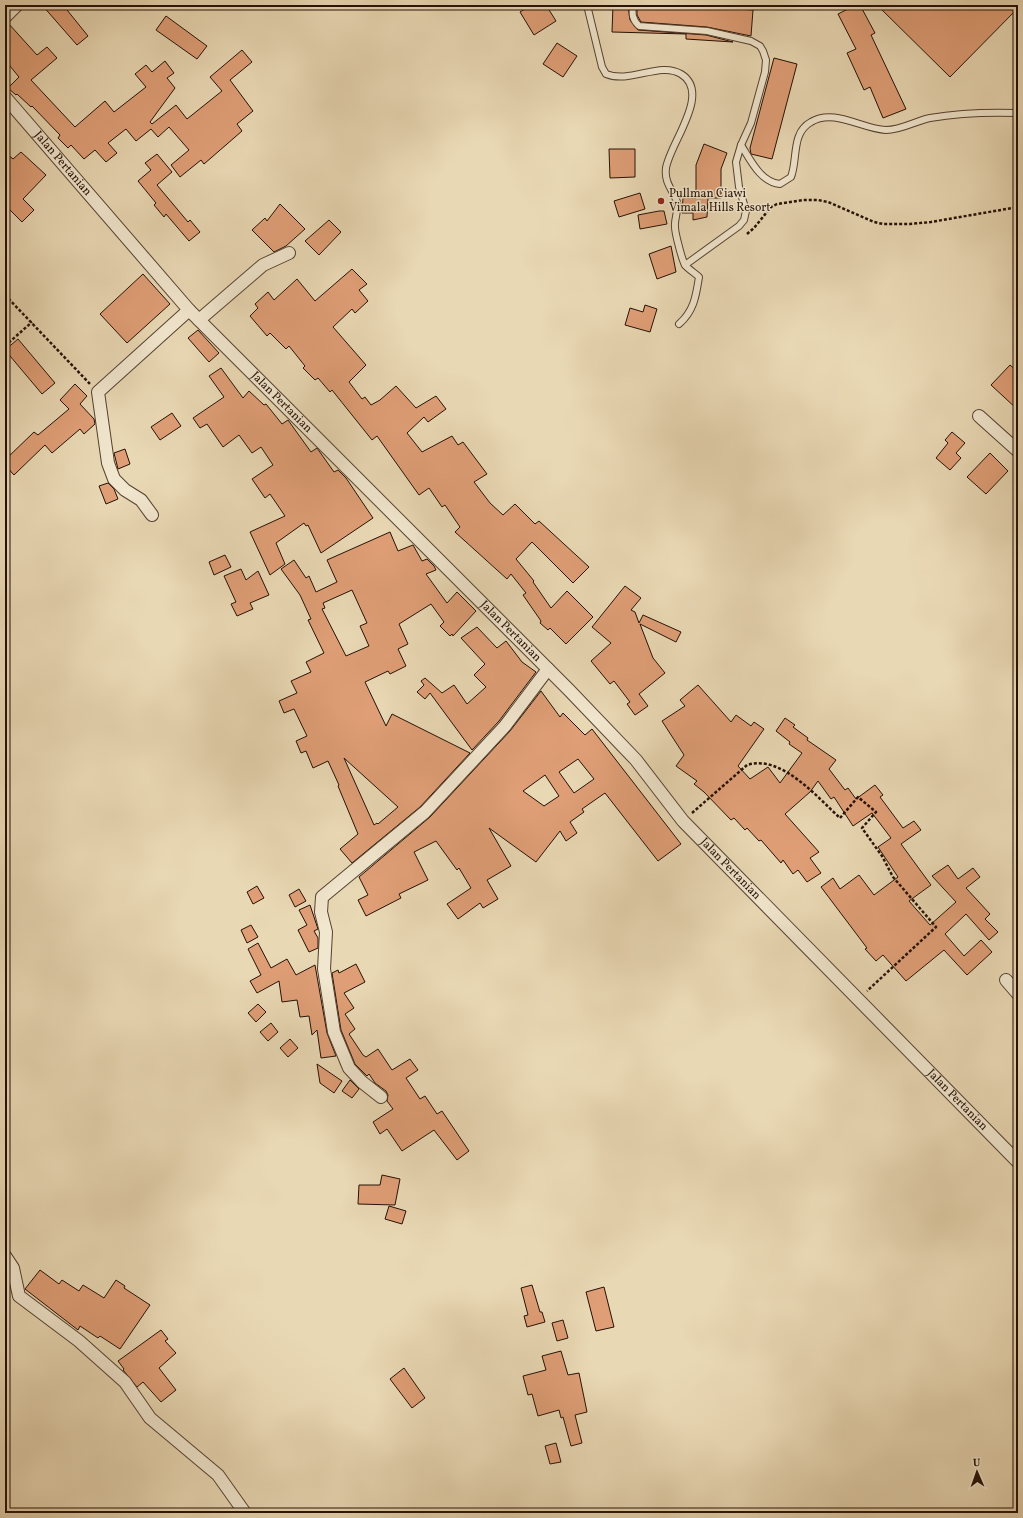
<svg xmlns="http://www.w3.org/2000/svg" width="1023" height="1518" viewBox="0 0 1023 1518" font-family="Vollkorn,serif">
<rect width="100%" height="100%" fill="#e9d8b4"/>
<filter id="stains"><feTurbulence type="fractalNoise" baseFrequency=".005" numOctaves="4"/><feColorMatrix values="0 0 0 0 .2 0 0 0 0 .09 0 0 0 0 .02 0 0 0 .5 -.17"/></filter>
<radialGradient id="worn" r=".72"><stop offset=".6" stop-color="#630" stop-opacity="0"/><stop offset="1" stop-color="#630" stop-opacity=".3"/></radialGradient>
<g fill="#df9e76" stroke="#241005" fill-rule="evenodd">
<polygon points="42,5 63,5 88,36 77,45"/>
<polygon points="531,5 546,5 556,21 534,35 520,12"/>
<polygon points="613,5 628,5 630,20 638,30 706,35 733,42 686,39 686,34 612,32"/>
<polygon points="637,5 680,5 753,10 751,36 707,27 641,22 637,15"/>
<polygon points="856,5 860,5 875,33 871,35 906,109 883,118 870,87 864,90 847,53 856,49 838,14"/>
<polygon points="877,5 1018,5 1018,8 950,77"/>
<polygon points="166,16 207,46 197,59 156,30"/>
<polygon points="8,23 37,55 47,47 57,58 31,80 75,127 105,101 114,112 146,87 135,74 146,65 152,72 165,61 174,73 167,78 175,88 150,122 152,124 176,105 187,119 222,91 210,77 242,50 252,62 230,80 253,111 237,124 242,131 204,164 201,160 180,177 171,165 189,150 169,127 158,137 151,129 136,141 126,129 108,143 117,153 106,162 95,150 84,159 71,145 68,148 58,138 60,135 32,106 31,107 17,94 16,95 8,88 19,77 5,60 5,24"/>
<polygon points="557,43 577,56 563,77 543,64"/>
<polygon points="774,58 797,64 772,159 751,154 750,148"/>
<polygon points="704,144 727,153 721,169 721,198 708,198 707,217 693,220 693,213 682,213 683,198 696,198 696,165"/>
<polygon points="609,149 635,149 635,177 610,178"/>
<polygon points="5,152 13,159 21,152 46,175 23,199 34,210 22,222 5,205"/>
<polygon points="157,154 172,172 157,185 188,222 190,220 200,232 189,241 166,214 164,217 154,205 156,203 138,181 151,170 145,163"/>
<polygon points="640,193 645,209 619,217 614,201"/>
<polygon points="280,204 305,229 286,246 274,252 252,230 265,218 267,221"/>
<polygon points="659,211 664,211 667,224 640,229 638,215"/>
<polygon points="329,220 341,232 319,255 305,241"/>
<polygon points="671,246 676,272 657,279 649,254"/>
<polygon points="352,269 367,284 359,290 368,301 355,313 352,309 333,327 366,365 349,382 362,399 365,397 371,405 380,400 396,386 416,408 436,396 446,409 428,422 424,417 407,433 422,452 452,436 458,445 463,442 487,474 474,482 490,503 503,515 515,504 535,524 539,521 589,567 573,583 532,542 516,559 534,581 533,582 551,608 567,591 593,617 566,644 550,628 548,630 540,623 541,621 523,595 526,593 511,574 507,579 455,532 460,527 445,505 442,507 429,488 419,495 377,436 372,440 332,390 330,392 318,378 315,380 303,368 305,366 289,346 286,349 270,333 267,336 250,316 258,308 255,304 268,292 274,300 297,279 315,301"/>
<polygon points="143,274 170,304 127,343 100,314"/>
<polygon points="645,305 657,309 650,332 625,325 630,308 643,312"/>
<polygon points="198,330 219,353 209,362 188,338"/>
<polygon points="18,339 55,383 42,394 5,350"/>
<polygon points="1010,365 1018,372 1018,410 991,385"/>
<polygon points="221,368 243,398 249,391 264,405 266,404 282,424 288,420 311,452 317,448 334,472 338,470 346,478 373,518 321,553 308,525 306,526 304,523 276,543 285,564 270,575 250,532 285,516 270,494 265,498 252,479 273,465 261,447 252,453 239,435 223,447 207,424 200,428 193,418 224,397 209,376"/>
<polygon points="75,384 87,396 80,404 94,419 95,424 84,434 80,429 52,453 45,445 14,475 5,465 5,460 34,432 38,435 69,409 60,400"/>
<polygon points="172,413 181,426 160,440 151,427"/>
<polygon points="952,432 965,443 956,453 961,458 950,470 936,458 948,443 945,440"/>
<polygon points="125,449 130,464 118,469 114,453"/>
<polygon points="990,453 1008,471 986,494 967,477"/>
<polygon points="108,483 114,489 118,499 106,504 99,486"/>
<path d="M 390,532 L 398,551 L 413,545 L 422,561 L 427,559 L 434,566 L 436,570 L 426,574 L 447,603 L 457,592 L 476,611 L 453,636 L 452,634 L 450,636 L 440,626 L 444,622 L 431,604 L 399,624 L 408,644 L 398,649 L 406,666 L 390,674 L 388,671 L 365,682 L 386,726 L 392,714 L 470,753 L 420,807 L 352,863 L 340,849 L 358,834 L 338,786 L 339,785 L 328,761 L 313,768 L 306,751 L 301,753 L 296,741 L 307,736 L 294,709 L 284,713 L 279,701 L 297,693 L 291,681 L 311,672 L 306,662 L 324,653 L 308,620 L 311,619 L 300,595 L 281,569 L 294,560 L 306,578 L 309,576 L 316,592 L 337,582 L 327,560 ZM 352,590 L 367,623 L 360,626 L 369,646 L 346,656 L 322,609 L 325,608 L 323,603 ZM 344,758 L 398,807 L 378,824 L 377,823 L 374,825 Z"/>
<polygon points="225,555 231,567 214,575 209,562"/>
<polygon points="241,569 246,580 258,571 269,595 250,603 253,609 237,616 231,604 236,602 224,576"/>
<polygon points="625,586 641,598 631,610 635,612 639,623 643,615 681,632 676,642 640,624 653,658 665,673 639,694 648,706 635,715 627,704 630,702 614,681 610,684 591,661 611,643 592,627"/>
<polygon points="477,627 497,648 506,641 522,662 536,672 499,721 472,750 430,693 425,699 417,692 424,685 421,681 425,678 442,693 454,685 467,704 486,687 474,675 485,664 461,638"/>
<polygon points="698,685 731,722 736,715 751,726 754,722 764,729 738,766 750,779 768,767 780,783 802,753 789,744 790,742 776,731 785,718 795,725 793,727 808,738 807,740 836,760 829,769 845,790 848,788 856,799 875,785 883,795 880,797 903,828 914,821 921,830 901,844 931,885 909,901 930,925 956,902 932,876 948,865 958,879 973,868 980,877 966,888 990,914 985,919 998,932 989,940 966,914 945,934 964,956 981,940 992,952 967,975 944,950 906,981 883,955 876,961 865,949 867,948 821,887 833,878 840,889 859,875 874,895 898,877 878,847 891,838 872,813 853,826 834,797 831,799 818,781 810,792 785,814 819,852 810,858 821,873 807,882 798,870 793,874 783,860 781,863 761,840 759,841 747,828 745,830 734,818 731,820 704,792 694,784 697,781 676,766 684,755 662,721 685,706 680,700"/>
<path d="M 541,691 L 560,717 L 563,713 L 585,735 L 592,729 L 681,844 L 658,861 L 605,793 L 582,809 L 584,812 L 570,822 L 577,833 L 566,841 L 560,831 L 536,862 L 489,828 L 511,866 L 487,880 L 498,899 L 483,908 L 480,903 L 458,919 L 447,904 L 471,888 L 459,868 L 457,870 L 436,841 L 414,852 L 428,880 L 399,894 L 401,898 L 366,916 L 358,900 L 368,895 L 359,877 L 430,817 L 510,731 ZM 578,759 L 594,779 L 574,793 L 559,772 ZM 545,775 L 559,796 L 544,806 L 523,791 Z"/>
<polygon points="257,886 264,898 253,904 247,892"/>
<polygon points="299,889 306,901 295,907 289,895"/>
<polygon points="310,905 318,929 314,931 318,938 318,948 309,952 298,930 307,925 299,910"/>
<polygon points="251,925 258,937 247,943 241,930"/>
<polygon points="258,943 271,968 287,959 296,975 315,965 327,1033 336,1056 321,1058 317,1030 312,1035 309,1016 300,1017 297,1000 282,1002 279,981 257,993 250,981 261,975 248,949"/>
<polygon points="356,964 365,982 344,993 354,1008 345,1014 355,1029 349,1034 363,1055 366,1057 378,1049 392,1070 410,1059 418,1070 406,1078 420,1099 425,1096 437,1114 442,1111 469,1151 457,1160 434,1130 402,1151 387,1129 380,1134 373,1122 393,1109 387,1101 388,1095 386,1091 375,1083 369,1074 367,1076 355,1064 341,1030 332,973 338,970 339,973"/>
<polygon points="258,1004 266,1012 256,1022 248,1013"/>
<polygon points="271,1023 278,1032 268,1041 260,1032"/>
<polygon points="290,1039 298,1048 288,1057 280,1048"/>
<polygon points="317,1064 342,1081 334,1093 320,1083"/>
<polygon points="350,1080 359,1089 352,1098 342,1091"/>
<polygon points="382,1175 400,1179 395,1205 358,1204 359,1185 380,1185"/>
<polygon points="389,1206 406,1211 402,1224 385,1219"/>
<polygon points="40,1270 59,1284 62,1280 79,1291 83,1285 104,1298 116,1280 125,1286 124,1288 150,1305 120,1349 100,1336 98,1338 80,1326 78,1330 25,1289"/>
<polygon points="532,1285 540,1312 542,1312 545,1322 527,1327 524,1316 528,1315 521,1288"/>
<polygon points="604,1287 614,1327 596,1331 586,1292"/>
<polygon points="563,1320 568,1338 557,1341 552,1323"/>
<polygon points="161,1330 168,1339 165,1341 176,1353 159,1368 176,1390 161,1402 143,1382 137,1387 123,1370 124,1369 118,1361"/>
<polygon points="561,1351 568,1375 579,1373 587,1412 575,1415 582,1443 571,1446 563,1417 561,1418 559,1410 538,1416 532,1394 528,1395 523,1376 546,1370 542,1356"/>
<polygon points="404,1368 425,1398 412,1408 390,1379"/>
<polygon points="556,1443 561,1462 550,1464 545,1446"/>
</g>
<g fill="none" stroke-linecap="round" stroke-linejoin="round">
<defs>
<g id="lane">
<path d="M 587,5 L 602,67 L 606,74 C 630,84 660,61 681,74 C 712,93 670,143 666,168 C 664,183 673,190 677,202 C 679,210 674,219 675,227 C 675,233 682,260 685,265 C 688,269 695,273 699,277 C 696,296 694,311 679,324"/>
<path d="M 633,5 C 632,14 632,19 639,26 L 707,31 L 751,41 L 760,46 L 763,51 L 766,60 L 765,72 L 751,123 L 741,145 L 736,162 L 739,187 L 746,211 L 744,220 L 739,226 L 685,265"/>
<path d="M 741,145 C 750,159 760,182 780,184 L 791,177 C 798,159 791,133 811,122 C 834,108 862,129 886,130 C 902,130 915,121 930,118 C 959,113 988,112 1018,113"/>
</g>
<g id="street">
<polyline points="5,17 17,5"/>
<path id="s1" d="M 5,97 L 189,310 L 569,690 L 636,760 L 683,821 L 1018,1162"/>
<polyline points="199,320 263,265 289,253"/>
<polyline points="979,416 1018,451"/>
<polyline points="152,515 141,500 125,490 114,479 108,463 98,392 189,310"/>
<polyline points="1006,980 1018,994"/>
<polyline points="381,1097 362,1082 349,1068 334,1032 324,969 326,932 321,912 322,897 425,812 505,726 548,669"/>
<polyline points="5,1256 13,1268 19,1296 79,1341 125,1382 150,1418 218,1475 245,1513"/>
</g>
</defs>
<use href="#lane" stroke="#554231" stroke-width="8"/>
<use href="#street" stroke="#554231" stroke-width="14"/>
<g stroke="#241005" stroke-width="2.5" stroke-dasharray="3 2" stroke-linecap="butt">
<polyline points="747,234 754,228 771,207 777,204 803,200 818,200 828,202 874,222 883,224 910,224 931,222 1018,207"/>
<polyline points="5,295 90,384"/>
<polyline points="5,346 32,322"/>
<path d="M 692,813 L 747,765 C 781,754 817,797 840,818 L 858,797 L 876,812 L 862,828 L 882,856 L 893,877 L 936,927 L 867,991"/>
</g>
<use href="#lane" stroke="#f1e6ce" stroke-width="6"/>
<use href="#street" stroke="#f1e6ce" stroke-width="12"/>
</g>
<circle fill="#8f2418" stroke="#f1e6ce" stroke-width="1.5" cx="661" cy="201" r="4"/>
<g text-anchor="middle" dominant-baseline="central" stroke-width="3" stroke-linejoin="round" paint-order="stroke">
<g font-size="12" fill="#241005" stroke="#f1e6ce">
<text stroke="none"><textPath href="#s1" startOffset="88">Jalan Pertanian</textPath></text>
<text stroke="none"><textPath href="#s1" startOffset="412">Jalan Pertanian</textPath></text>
<text stroke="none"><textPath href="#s1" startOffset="736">Jalan Pertanian</textPath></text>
<text stroke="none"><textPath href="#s1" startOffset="1060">Jalan Pertanian</textPath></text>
<text stroke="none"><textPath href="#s1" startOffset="1384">Jalan Pertanian</textPath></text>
</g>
<g font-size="12" fill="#241005" stroke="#f1e6ce" text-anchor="start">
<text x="669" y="194">Pullman Ciawi<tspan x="669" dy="14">Vimala Hills Resort</tspan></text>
</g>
</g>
<rect width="1023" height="1518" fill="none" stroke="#e9d8b4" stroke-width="20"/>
<rect x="6" y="6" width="1011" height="1506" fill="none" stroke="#241005" stroke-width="2"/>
<rect x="10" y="10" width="1003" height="1498" fill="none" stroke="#241005"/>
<g transform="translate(977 1472) rotate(358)" stroke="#f1e6ce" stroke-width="3" paint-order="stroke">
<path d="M0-3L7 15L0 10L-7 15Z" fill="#241005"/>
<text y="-6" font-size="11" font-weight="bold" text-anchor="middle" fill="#241005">U</text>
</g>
<rect width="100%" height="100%" filter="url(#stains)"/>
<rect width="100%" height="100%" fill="url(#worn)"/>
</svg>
